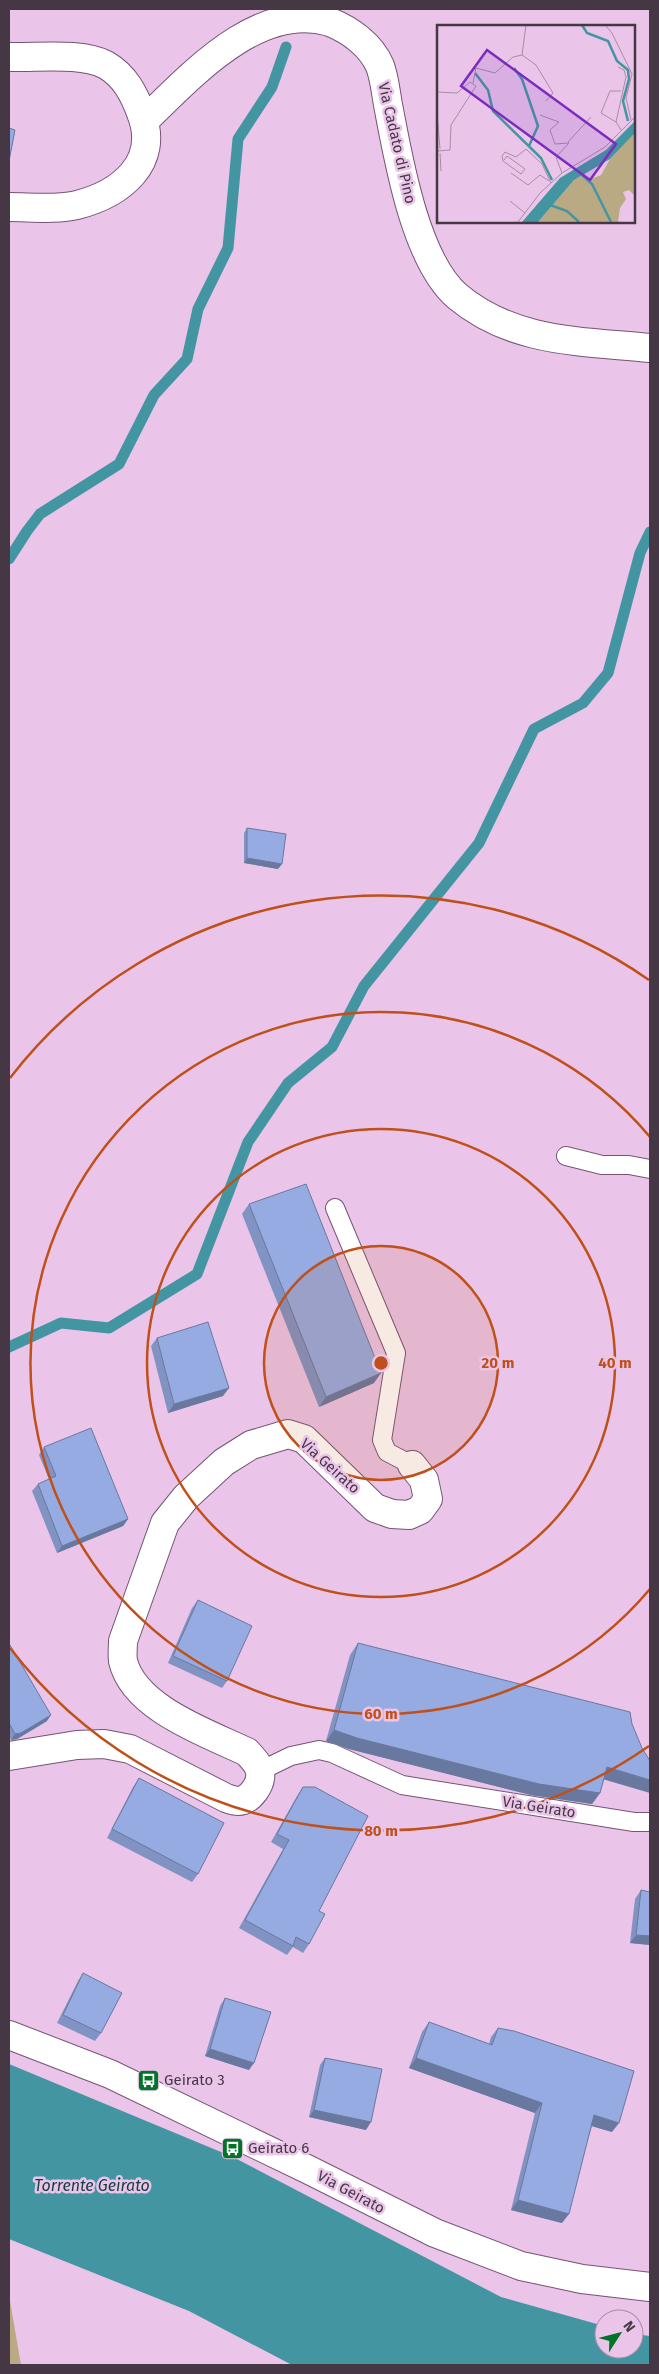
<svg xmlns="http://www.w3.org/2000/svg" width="659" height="2374" viewBox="0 0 659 2374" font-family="'Fira Sans',sans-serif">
<rect width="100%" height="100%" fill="#eac5e9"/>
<polygon fill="#baaa84" points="9,2295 21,2365 9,2365"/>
<polygon fill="#4396a1" points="9,2064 233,2157 501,2297 604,2326 604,2349 634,2349 634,2334 650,2336 650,2365 292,2365 189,2311 9,2239"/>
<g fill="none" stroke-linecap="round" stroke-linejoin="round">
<g stroke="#4396a1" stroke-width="11">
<polyline points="9,559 27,531 40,514 119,464 154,395 187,359 198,309 228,248 238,139 272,87 286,47"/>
<polyline points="9,1347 61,1323 109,1328 197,1274 248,1142 288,1083 332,1047 364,986 479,843 534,729 583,703 608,673 640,553 650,532"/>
</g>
<defs>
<g id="lane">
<polyline points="566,1156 602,1165 629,1165 650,1169"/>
<polyline points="335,1208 396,1353 382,1440 387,1452 412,1465"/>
<polyline points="260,1771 291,1756 319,1750 332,1753 402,1785 634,1822 650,1822"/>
</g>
<g id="street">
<path d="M 9,57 C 37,58 82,52 106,65 C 125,76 134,94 141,113 C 161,163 120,194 77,205 C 56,210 30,207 9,207"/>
<path d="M 144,121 C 190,77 258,0 330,22 C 350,30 371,45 380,66 C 385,79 386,96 389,110 C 399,163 416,260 457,296 C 513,343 581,341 650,348"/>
<path d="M 9,1756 L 77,1745 L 104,1744 L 130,1749 L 226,1798 C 229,1799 234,1801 238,1801 C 250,1801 262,1784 260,1772 C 259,1764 252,1758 247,1752 C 207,1733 134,1708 123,1661 C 122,1655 123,1647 123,1641 L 165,1523 L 186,1497 L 224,1462 L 251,1445 L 288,1434 L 304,1439 L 375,1508 L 392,1514 L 409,1515 L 420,1510 L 428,1499 L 424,1480 L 412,1465"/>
<polyline points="9,2035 110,2074 307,2169 435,2233 521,2266 582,2279 650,2287"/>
</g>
</defs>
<use href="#lane" stroke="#755474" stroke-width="20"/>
<use href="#street" stroke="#755474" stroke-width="30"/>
<use href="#lane" stroke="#fff" stroke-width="18"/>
<use href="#street" stroke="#fff" stroke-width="28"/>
</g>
<g fill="#8193c2">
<polygon points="247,828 278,869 244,863 244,833"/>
<polygon points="249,1204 374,1383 319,1407 242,1214"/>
<polygon points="157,1338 223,1396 168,1413 151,1346"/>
<polygon points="44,1447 128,1519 123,1526 57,1553 32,1491 38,1484 49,1479 39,1455"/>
<polygon points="198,1600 227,1681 222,1688 168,1663 192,1608"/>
<polygon points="358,1643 604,1779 600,1793 592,1804 531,1795 349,1749 326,1741 350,1655"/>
<polygon points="9,1646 47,1721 17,1739 11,1740 9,1736"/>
<polygon points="139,1778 198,1874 192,1882 107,1838 133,1787"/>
<polygon points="303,1787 319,1911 309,1944 303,1953 293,1947 287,1955 239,1928 283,1849 271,1842 297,1796"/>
<polygon points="641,1890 650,1892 650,1945 630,1943 635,1899"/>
<polygon points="83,1973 101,2033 95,2041 57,2023 78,1981"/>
<polygon points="225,1998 249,2070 205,2056 220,2006"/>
<polygon points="429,2022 489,2044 491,2037 498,2028 612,2132 592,2126 562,2223 511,2210 535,2113 409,2068 422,2032"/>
<polygon points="325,2058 366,2130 309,2117 320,2065"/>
</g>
<g fill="#69789e">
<polygon points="247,858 282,864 278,869 244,863"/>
<polygon points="381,1373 374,1383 319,1407 326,1397"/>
<polygon points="229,1388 223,1396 168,1413 174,1404"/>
<polygon points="128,1519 123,1526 57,1553 62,1546"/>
<polygon points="51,1715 47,1721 17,1739 11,1740 15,1734"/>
<polygon points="334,1730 600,1793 592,1804 531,1795 349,1749 326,1741"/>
<polygon points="607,1767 650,1780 650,1793 599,1778"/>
<polygon points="636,1935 650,1936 650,1945 630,1943"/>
<polygon points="210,2049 254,2063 249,2070 205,2056"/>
<polygon points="416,2058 542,2103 535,2113 409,2068"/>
<polygon points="314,2110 371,2122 366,2130 309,2117"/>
<polygon points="594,2115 619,2123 612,2132 588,2125"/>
<polygon points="518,2200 569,2214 562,2223 511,2210"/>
</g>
<g fill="#96abe1" stroke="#69789e">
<polygon points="9,128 15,130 9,161"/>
<polygon points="247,828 286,834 282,864 247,858"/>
<polygon points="306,1184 381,1373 326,1397 249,1204"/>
<polygon points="208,1322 229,1388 174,1404 157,1338"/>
<polygon points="91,1428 128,1519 62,1546 38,1484 56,1476 44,1447"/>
<polygon points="198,1600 252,1626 227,1681 173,1656"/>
<polygon points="358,1643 630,1712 632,1724 642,1748 650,1761 650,1780 607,1767 600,1793 539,1784 357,1738 334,1730"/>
<polygon points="10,1645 51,1715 21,1733 15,1734 9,1723 9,1646"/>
<polygon points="139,1778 224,1823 198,1874 112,1829"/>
<polygon points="303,1787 315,1787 368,1816 319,1911 325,1914 309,1944 296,1937 293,1946 245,1920 289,1840 277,1834"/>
<polygon points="641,1890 650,1892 650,1936 636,1935"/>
<polygon points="83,1973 122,1993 101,2033 63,2015"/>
<polygon points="225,1998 271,2012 254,2063 210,2049"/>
<polygon points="429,2022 492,2045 498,2028 514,2031 634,2071 619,2123 594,2115 569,2214 518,2200 542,2103 416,2058"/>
<polygon points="325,2058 382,2069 371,2122 314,2110"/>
</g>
<circle cx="381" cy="1363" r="117" fill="#c0501a" fill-opacity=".12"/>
<g fill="none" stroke="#c0501a" stroke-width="2.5">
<circle cx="381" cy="1363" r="117"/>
<circle cx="381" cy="1363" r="234"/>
<path d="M650 1589A351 351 0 1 1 650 1137"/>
<path d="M649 1746A468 468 0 0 1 10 1648M10 1078A468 468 0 0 1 649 980"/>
</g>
<defs>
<symbol id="bus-square" viewBox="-11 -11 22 22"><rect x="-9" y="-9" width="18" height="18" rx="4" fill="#007429" stroke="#eac5e9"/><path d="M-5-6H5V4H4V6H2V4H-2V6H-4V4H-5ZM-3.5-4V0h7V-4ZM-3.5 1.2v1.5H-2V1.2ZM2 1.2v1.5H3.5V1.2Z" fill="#fff"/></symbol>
</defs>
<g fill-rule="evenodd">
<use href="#bus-square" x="136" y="2068" width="25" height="25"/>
<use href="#bus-square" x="220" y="2136" width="25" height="25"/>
</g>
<g text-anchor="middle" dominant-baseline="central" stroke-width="5" stroke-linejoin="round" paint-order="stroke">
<g font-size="15" fill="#463745" stroke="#eac5e9">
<text transform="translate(397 143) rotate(77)">Via Cadato di Pino</text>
<text transform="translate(330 1466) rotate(42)">Via Geirato</text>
<text transform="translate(539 1807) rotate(9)">Via Geirato</text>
<text transform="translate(351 2192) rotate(28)">Via Geirato</text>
</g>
<g font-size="15" fill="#463745" stroke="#eac5e9" text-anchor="start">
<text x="164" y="2080">Geirato 3</text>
<text x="248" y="2148">Geirato 6</text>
</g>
<g font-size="16" font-style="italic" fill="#153d42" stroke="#eac5e9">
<text x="92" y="2185">Torrente Geirato</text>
</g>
</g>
<g transform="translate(437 25)">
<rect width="198" height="198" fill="#eac5e9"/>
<path d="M 197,109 L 197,170 L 192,165 L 186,167 L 189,174 L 183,183 L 181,197 L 101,197 L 137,155 L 146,150 L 154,154 L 164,150 L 173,134 Z" fill="#baaa84"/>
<path d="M 197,97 L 197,109 L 173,134 L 137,155 L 101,197 L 85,197 L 123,153 L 169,125 Z" fill="#4396a1"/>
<path fill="none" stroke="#4396a1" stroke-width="2.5" d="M 145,0 L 150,8 L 171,16 L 180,36 L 191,45 L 192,54 L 186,76 L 191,96M 77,43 L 85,54 L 101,101 L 92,121M 38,48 L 51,65 L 56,86 L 104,133 L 115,155M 145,150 L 155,159 L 174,197M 113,180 L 130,186 L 142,197"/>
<path fill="none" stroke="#a88ca7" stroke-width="1" d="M 168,0 L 175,8 L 195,49 L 189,73 L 194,95M 85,30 L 89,0M 36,58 L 39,43 L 58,48 L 76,32 L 85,30 L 99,40 L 116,68 L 109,76M 0,67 L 20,68 L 33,57 L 39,61 L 14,100 L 13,125 L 0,126M 0,88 L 3,124M 103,90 L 122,97 L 113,105 L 118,119 L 132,118 L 119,132 L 125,148M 179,97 L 189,52 L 187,45 L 181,42M 184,105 L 179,97 L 164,88 L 173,66 L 184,66M 131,117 L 154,92M 3,128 L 4,146M 67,135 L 70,131 L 88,144 L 84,149 L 66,136 L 65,131 L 68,127 L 79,132 L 89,124 L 105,139 L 114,158M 74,148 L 91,160 L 103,150 L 112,156M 73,176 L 88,188M 81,197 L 103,168 L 125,148 L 168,122 L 198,92"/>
<path fill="#7b2cbf" fill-opacity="0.15" stroke="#7b2cbf" stroke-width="2.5" d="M 50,25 L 179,119 L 153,155 L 24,61 Z"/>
<rect width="198" height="198" fill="none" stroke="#463745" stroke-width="2.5"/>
</g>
<circle cx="381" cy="1363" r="8" fill="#c0501a" stroke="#eac5e9" stroke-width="2.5"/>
<g font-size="15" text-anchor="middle" font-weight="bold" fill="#c0501a" stroke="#eac5e9" stroke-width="5" stroke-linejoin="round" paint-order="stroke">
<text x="498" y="1368">20 m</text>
<text x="615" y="1368">40 m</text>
<text x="381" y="1719">60 m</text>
<text x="381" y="1836">80 m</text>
</g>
<rect width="659" height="2374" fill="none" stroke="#463745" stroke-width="20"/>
<g transform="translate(619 2334) rotate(54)"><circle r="24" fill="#eac5e9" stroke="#a88ca7"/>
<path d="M0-4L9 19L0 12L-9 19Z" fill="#007429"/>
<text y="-8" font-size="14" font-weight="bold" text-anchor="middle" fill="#463745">N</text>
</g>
</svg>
